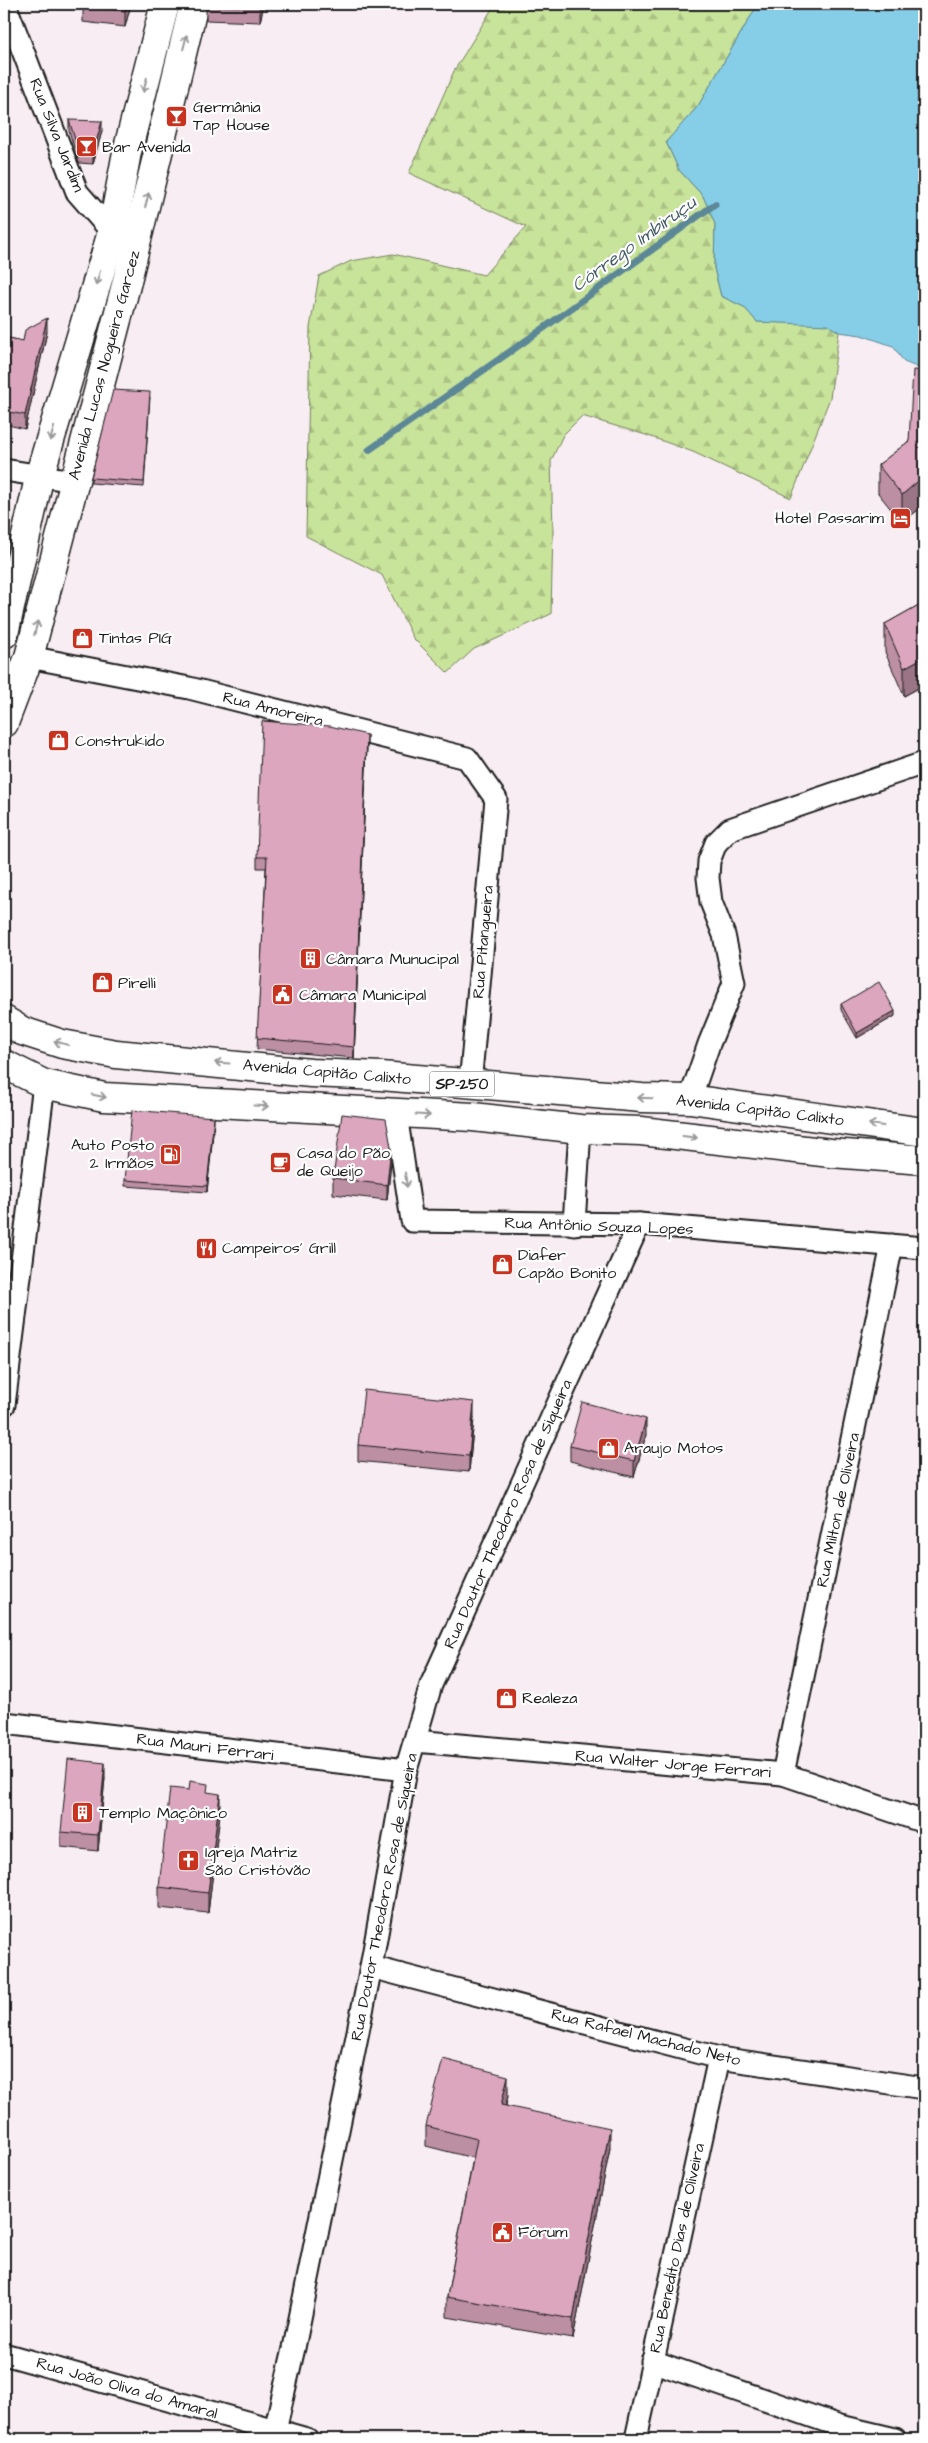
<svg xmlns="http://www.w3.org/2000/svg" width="928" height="2443" viewBox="0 0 928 2443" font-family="'Architects Daughter',sans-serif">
<defs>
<pattern id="forest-firs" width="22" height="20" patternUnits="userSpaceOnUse" patternTransform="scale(1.25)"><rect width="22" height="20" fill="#c8e39a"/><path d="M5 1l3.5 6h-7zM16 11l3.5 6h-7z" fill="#abc284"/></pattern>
</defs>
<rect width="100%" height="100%" fill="#f8edf2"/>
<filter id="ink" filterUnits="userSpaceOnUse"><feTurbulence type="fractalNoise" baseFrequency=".02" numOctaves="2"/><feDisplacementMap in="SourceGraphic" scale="10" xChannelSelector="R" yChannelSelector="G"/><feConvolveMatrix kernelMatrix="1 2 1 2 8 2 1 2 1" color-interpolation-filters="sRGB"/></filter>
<g filter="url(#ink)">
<polygon fill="url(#forest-firs)" stroke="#72805b" points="495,4 758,4 698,106 666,142 679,170 703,196 715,224 714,268 721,296 744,307 757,322 828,324 839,332 830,398 791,498 693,452 646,435 582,416 563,435 551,461 553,530 551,614 474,649 448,673 413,638 382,575 306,536 310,328 319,276 351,261 393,254 484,275 526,227 409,173 454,71"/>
<polygon fill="#86cee7" stroke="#5c8796" points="758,4 924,4 924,370 904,362 893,346 861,335 839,332 828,325 757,322 744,307 721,296 714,268 715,224 703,196 679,170 666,142 698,106"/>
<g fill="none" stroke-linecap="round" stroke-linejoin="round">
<polyline stroke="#5c8796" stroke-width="7" points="369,450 544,328 715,204"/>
<defs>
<g id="street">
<polyline points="5,4 77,192 112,232 120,237"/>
<polyline points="4,470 74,481"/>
<polyline points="29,657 189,688 467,758 496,799 470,1085"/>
<polyline points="690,1099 709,1044 734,983 724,935 711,902 708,878 709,861 716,843 730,829 924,763"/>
<polyline points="396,1114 412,1221 639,1224 924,1248"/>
<polyline points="574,1224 580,1129"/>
<polyline points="4,1405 44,1084"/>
<polyline points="4,1723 406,1770"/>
<polyline points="415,1741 783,1774 924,1822"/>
<polyline points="783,1774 892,1245"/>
<polyline points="371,1967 719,2058 924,2088"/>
<polyline points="4,2354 307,2439"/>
<polyline points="652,2361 840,2426 895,2439"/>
<polyline points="275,2430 294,2348 371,1967 406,1770 431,1685 639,1224"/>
<polyline points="636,2439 719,2058"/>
</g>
<g id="secondary">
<polyline points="4,634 40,474 112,232 127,152 165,4"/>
<polyline points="4,723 29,657 126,285 194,4"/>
</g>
<g id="primary">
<polyline points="4,1020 22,1031 62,1044 116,1054 311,1073 381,1076 642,1098 690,1099 924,1132"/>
<polyline points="4,1064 44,1084 104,1097 473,1117 580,1129 641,1131 831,1153 924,1160"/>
</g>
</defs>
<use href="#street" stroke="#1c1c1c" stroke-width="25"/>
<use href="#secondary" stroke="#1c1c1c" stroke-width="31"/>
<use href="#primary" stroke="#1c1c1c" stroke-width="31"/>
<use href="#street" stroke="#fff" stroke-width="21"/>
<use href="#secondary" stroke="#fff" stroke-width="28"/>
<use href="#primary" stroke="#fff" stroke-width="28"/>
</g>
<g fill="#bc8fa3" stroke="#1c1c1c">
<polygon points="83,4 131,4 125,27 83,22"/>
<polygon points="206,4 264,4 260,22 206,20"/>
<polygon points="69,120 102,131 93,164 79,163 69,131"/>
<polygon points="47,332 25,429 4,424 4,337 23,341"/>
<polygon points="924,371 924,505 902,523 878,493 878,465 909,441"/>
<polygon points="150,397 144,487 91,483 91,478"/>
<polygon points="924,602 924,685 904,696 885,652 885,624"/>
<polygon points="367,746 354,1058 257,1049 266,868 257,868 257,857"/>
<polygon points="841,1004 895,1016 857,1038 841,1010"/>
<polygon points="214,1123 207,1192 125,1186 125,1180"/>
<polygon points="391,1163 387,1200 333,1194 333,1178"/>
<polygon points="474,1418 469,1472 358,1461 358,1445"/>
<polygon points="646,1435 634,1477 570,1461 570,1446"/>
<polygon points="105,1778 98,1851 61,1847 61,1832"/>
<polygon points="208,1792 220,1814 208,1913 159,1908 159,1887"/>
<polygon points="508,2096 506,2106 610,2148 573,2339 447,2317 447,2297 473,2158 426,2146 426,2126"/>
</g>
<g fill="#997485" stroke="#1c1c1c">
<polygon points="127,4 131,4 125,27 125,11"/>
<polygon points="260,4 264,4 260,22"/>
<polygon points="102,121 102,131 93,164 93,153"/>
<polygon points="47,318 47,332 25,429 25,415"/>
<polygon points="924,476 924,505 902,523 902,495"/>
<polygon points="924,657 924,685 904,696 904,668"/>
<polygon points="367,735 367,746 354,1058 354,1047"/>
<polygon points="895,1011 895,1016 857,1038 857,1033"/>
<polygon points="214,1117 214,1123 207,1192 207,1186"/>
<polygon points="391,1147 391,1163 387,1200 387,1185"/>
<polygon points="474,1402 474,1418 469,1472 469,1456"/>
<polygon points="646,1419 646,1435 634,1477 634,1461"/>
<polygon points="105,1763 105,1778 98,1851 98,1835"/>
<polygon points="220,1794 220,1814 208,1913 208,1893"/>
<polygon points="508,2076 508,2096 501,2125 501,2105"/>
<polygon points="610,2128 610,2148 573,2339 573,2319"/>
</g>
<g fill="#dba6be" stroke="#1c1c1c">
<polygon points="83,4 127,4 125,11 83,6"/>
<polygon points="206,4 260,4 260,7 206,5"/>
<polygon points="69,120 102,121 93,153 79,152"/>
<polygon points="47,318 25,415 4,411 4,337 23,341 25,330"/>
<polygon points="913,370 924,371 924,476 902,495 878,465 909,441"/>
<polygon points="113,390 150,392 144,482 91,478"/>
<polygon points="924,602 924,657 904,668 885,624"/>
<polygon points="262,721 330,726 367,735 354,1047 257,1038 267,857 257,857"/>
<polygon points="879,982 895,1011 857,1033 841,1004"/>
<polygon points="132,1110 214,1117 207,1186 125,1180"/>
<polygon points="342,1114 386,1119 391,1147 387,1185 333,1178"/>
<polygon points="364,1390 474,1402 469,1456 358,1445"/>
<polygon points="582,1402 646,1419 634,1461 570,1446"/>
<polygon points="68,1759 105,1763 98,1835 61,1832"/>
<polygon points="190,1781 208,1784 207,1792 220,1794 208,1893 159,1887 170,1788 189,1790"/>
<polygon points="443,2059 508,2076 501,2105 610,2128 573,2319 447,2297 477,2139 426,2126"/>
</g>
<defs><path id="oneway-shaft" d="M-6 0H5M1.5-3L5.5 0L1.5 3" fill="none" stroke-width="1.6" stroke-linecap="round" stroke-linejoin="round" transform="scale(1.25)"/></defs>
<g stroke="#999">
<use href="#oneway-shaft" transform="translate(185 42) rotate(-76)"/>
<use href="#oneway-shaft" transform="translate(145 85) rotate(104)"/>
<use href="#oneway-shaft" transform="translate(147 200) rotate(-76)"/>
<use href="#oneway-shaft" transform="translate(98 278) rotate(106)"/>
<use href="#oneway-shaft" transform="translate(52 434) rotate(106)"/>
<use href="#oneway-shaft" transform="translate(36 628) rotate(-76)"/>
<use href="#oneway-shaft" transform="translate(61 1043) rotate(-164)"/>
<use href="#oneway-shaft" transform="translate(222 1063) rotate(-176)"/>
<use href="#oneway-shaft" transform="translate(99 1096) rotate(11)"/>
<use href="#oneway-shaft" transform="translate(645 1098) rotate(-178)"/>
<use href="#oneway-shaft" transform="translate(261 1106) rotate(3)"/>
<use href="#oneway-shaft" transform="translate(423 1115) rotate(3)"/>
<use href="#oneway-shaft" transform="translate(876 1125) rotate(-172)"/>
<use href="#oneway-shaft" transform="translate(690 1137) rotate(7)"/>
<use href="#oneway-shaft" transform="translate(406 1180) rotate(82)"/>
</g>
</g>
<defs>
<symbol id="bar-square" viewBox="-11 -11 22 22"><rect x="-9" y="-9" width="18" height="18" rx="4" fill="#c8321e" stroke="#fff"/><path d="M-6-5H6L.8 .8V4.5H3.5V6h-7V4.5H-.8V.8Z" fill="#fff"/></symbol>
<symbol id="hotel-square" viewBox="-11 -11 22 22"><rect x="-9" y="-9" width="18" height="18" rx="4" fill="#c8321e" stroke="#fff"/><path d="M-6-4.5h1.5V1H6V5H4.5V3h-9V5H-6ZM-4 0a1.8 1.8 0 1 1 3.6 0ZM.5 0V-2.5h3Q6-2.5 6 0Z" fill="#fff"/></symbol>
<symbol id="shop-square" viewBox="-11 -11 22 22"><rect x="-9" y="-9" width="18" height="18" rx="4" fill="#c8321e" stroke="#fff"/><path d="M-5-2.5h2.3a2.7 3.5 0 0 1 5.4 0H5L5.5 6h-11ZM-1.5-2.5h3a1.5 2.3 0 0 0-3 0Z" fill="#fff"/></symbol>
<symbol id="building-square" viewBox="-11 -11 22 22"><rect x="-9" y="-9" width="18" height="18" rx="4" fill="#c8321e" stroke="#fff"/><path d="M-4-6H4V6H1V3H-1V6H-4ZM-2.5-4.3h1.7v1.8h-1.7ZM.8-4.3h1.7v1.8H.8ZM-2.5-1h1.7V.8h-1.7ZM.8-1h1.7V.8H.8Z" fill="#fff"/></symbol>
<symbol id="civic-square" viewBox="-11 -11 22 22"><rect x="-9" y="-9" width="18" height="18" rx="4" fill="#c8321e" stroke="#fff"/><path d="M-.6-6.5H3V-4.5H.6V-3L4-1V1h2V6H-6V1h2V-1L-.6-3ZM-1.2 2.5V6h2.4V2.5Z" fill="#fff"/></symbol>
<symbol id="fuel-square" viewBox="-11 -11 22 22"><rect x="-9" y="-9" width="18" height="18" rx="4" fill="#c8321e" stroke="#fff"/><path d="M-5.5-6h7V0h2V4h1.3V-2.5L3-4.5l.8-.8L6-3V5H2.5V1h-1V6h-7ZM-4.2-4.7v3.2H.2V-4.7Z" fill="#fff"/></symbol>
<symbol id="cafe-square" viewBox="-11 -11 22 22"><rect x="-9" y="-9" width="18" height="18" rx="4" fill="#c8321e" stroke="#fff"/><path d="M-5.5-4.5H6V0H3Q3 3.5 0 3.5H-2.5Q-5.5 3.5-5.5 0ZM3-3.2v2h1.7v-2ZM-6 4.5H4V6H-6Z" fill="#fff"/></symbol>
<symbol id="restaurant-square" viewBox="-11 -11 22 22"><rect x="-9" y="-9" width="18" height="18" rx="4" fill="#c8321e" stroke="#fff"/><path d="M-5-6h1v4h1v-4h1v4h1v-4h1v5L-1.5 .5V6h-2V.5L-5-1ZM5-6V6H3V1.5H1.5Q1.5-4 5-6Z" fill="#fff"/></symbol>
<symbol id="church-square" viewBox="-11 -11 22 22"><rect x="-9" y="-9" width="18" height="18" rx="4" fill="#c8321e" stroke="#fff"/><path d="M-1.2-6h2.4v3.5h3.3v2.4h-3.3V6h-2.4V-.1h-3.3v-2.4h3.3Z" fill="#fff"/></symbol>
</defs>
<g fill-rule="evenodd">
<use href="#bar-square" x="164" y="104" width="25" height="25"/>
<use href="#bar-square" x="74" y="134" width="25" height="25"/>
<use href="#hotel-square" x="888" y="506" width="25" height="25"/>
<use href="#shop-square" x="70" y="626" width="25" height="25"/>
<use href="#shop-square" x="46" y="728" width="25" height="25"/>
<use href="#building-square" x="298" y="946" width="25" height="25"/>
<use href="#shop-square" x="90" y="970" width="25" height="25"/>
<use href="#civic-square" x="270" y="982" width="25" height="25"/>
<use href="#fuel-square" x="158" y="1142" width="25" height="25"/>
<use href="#cafe-square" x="268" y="1150" width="25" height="25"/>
<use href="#restaurant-square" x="194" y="1236" width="25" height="25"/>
<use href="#shop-square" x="490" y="1252" width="25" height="25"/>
<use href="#shop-square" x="596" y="1436" width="25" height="25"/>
<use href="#shop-square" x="494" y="1686" width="25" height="25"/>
<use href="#building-square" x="70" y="1800" width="25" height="25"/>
<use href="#church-square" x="176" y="1848" width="25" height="25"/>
<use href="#civic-square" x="490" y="2220" width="25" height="25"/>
</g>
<g text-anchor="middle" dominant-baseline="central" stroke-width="4.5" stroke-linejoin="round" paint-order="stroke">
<rect fill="#fff" stroke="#606060" stroke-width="1" x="429.5" y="1071.5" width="65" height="25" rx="4"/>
<g font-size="15" font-weight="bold" fill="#1c1c1c">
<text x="462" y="1084">SP-250</text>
</g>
<g font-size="16" fill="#1c1c1c" stroke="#fff" text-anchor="start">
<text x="193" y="107">Germânia<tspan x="193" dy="18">Tap House</tspan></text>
<text x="102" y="147">Bar Avenida</text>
<text x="884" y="518" text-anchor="end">Hotel Passarim</text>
<text x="99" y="638">Tintas PIG</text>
<text x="75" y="741">Construkido</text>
<text x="326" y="959">Câmara Munucipal</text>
<text x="118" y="983">Pirelli</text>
<text x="299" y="995">Câmara Municipal</text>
<text x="154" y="1145" text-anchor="end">Auto Posto<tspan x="154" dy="18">2 Irmãos</tspan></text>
<text x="297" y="1153">Casa do Pão<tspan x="297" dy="18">de Queijo</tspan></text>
<text x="222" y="1248">Campeiros' Grill</text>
<text x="518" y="1255">Diafer<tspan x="518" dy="18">Capão Bonito</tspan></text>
<text x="624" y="1448">Araujo Motos</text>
<text x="522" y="1698">Realeza</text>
<text x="99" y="1813">Templo Maçônico</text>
<text x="205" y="1852">Igreja Matriz<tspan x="205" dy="18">São Cristóvão</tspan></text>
<text x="518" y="2232">Fórum</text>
</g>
<g font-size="16" fill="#1c1c1c" stroke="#fff">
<text transform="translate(57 135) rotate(68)">Rua Silva Jardim</text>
<text transform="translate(104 365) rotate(-75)">Avenida Lucas Nogueira Garcez</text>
<text transform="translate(273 709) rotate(14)">Rua Amoreira</text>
<text transform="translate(483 942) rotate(-85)">Rua Pitangueira</text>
<text transform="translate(327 1072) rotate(5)">Avenida Capitão Calixto</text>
<text transform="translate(760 1110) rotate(7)">Avenida Capitão Calixto</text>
<text transform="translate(599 1226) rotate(2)">Rua Antônio Souza Lopes</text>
<text transform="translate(838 1510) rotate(-78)">Rua Milton de Oliveira</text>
<text transform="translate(508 1514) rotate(-66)">Rua Doutor Theodoro Rosa de Siqueira</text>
<text transform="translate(205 1747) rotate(7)">Rua Mauri Ferrari</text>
<text transform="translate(673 1764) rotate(5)">Rua Walter Jorge Ferrari</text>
<text transform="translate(384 1897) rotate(-79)">Rua Doutor Theodoro Rosa de Siqueira</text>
<text transform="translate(646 2037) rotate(14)">Rua Rafael Machado Neto</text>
<text transform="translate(677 2248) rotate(-78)">Rua Benedito Dias de Oliveira</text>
<text transform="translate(127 2388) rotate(16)">Rua João Oliva do Amaral</text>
</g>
<g font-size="18" font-style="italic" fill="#415a63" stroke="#fff">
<text transform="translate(634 244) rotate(-36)">Córrego Imbiruçu</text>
</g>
</g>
<rect width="928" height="2443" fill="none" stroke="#fff" stroke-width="20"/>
<rect x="10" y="10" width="908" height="2423" fill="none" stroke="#1c1c1c" stroke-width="2" filter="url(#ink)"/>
</svg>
